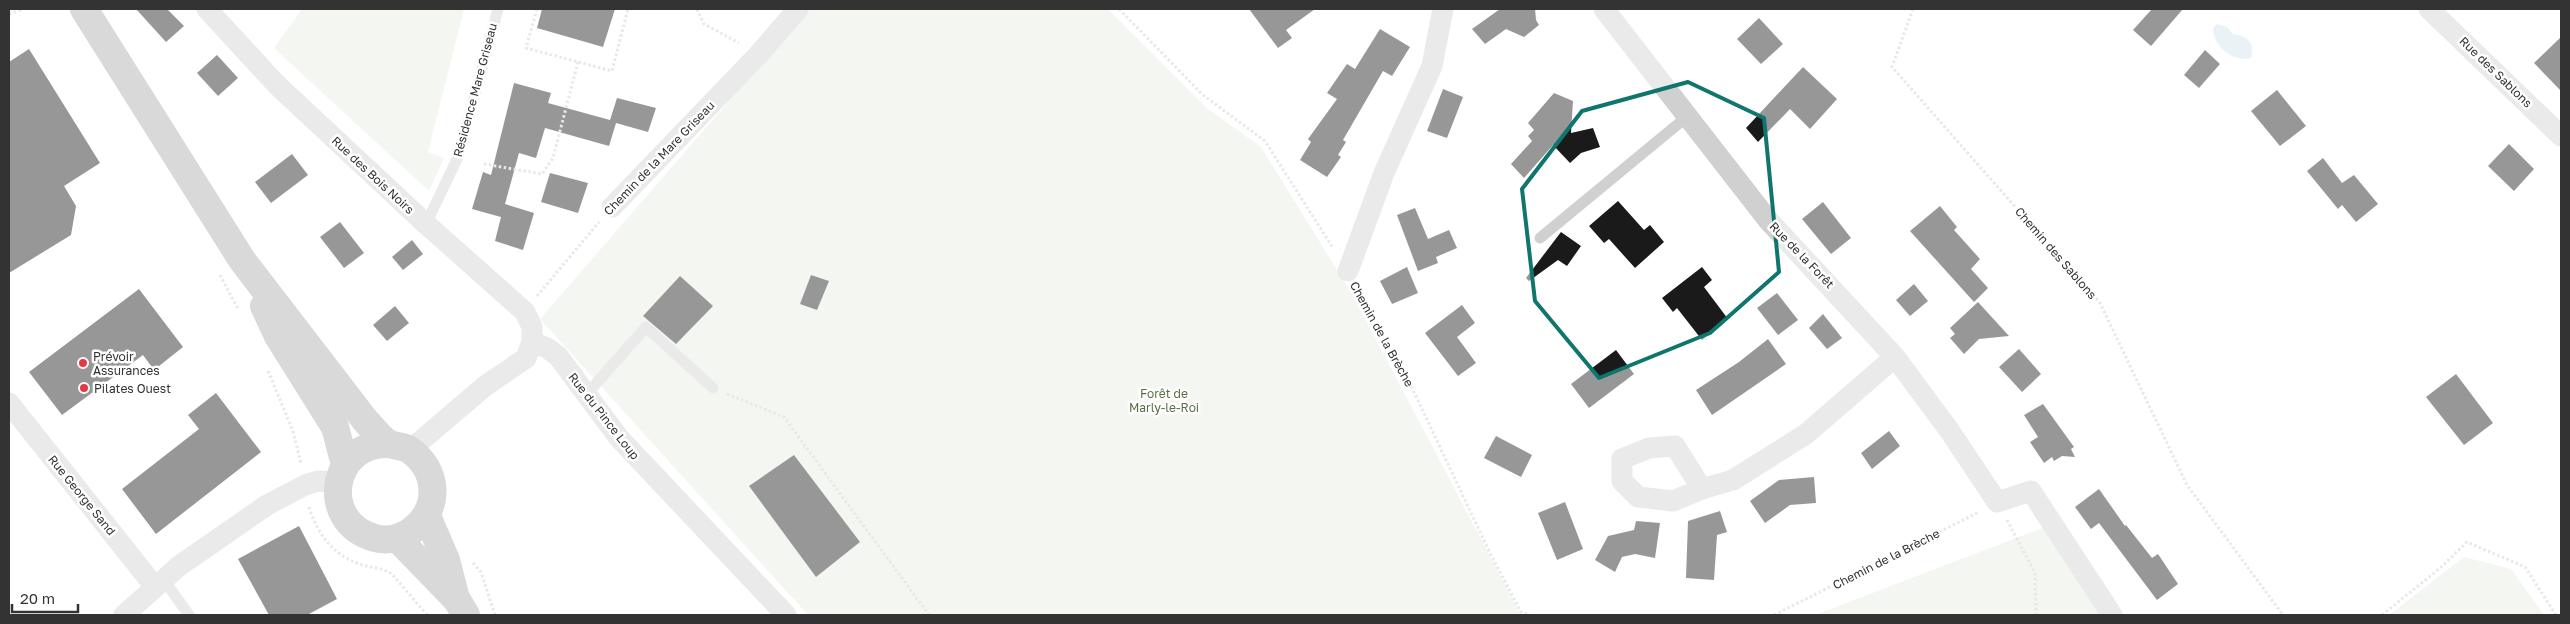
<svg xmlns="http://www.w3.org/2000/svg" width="2570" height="624" viewBox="0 0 2570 624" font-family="'Golos Text',sans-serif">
<rect width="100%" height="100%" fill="#fff"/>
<g fill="#e6ecdf">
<polygon points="302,9 464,9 428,152 444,158 429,191 274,48"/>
<polygon points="809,9 1108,9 1208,109 1261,147 1352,294 1521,615 808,615 540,319"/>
<polygon points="2050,525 2103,615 1815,615"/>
<polygon points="2464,557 2511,569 2544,615 2389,615"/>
</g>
<path fill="#cfe2ee" d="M 2217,24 L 2227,27 L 2233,34 C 2248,36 2255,43 2251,58 C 2232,62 2214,47 2213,28 Z"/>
<g fill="#1a1a1a">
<polygon points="136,9 167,9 184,26 166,42"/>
<polygon points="542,9 615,9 603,47 537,28"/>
<polygon points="1249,9 1315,9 1286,30 1292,38 1278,48"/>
<polygon points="1500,9 1535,9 1536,20 1539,25 1524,37 1506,29 1485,44 1472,29"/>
<polygon points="2152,9 2183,9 2151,46 2133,30"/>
<polygon points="1759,18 1783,44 1761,64 1737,39"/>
<polygon points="1380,29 1410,47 1392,76 1383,71 1343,140 1346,142 1338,155 1341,157 1327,177 1300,160 1311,142 1308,139 1337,99 1327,93 1347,64 1355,69"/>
<polygon points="2561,37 2561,91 2534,63"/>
<polygon points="29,49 100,163 64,186 76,206 71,235 9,273 9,62"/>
<polygon points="2205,50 2220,64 2199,88 2184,75"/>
<polygon points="217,55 238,78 218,96 197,73"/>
<polygon points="1803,67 1837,99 1810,129 1790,109 1758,142 1746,128"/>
<polygon points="514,83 551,93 548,103 610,120 617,98 656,108 648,132 616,123 609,146 545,128 536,158 519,153 505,204 534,213 523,250 495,241 501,217 472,209 483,172 491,175"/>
<polygon points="1443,89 1463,97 1447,138 1427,131"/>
<polygon points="2277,90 2306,126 2280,146 2251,111"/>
<polygon points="1554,93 1573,101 1571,133 1593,128 1600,147 1581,153 1570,163 1553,145 1524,178 1511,164 1532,141 1528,136 1534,130 1528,123"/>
<polygon points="2509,144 2534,169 2514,191 2488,166"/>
<polygon points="292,154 308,175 271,203 255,182"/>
<polygon points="2323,158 2342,183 2354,175 2378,204 2356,222 2342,205 2338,209 2307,171"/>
<polygon points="550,173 588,183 578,213 541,202"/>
<polygon points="1618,201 1644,230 1650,225 1664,242 1635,268 1609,239 1604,243 1589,226"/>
<polygon points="1823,202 1851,238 1831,254 1802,219"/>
<polygon points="1940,206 1957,227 1954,230 1980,259 1971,269 1988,288 1974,302 1910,231"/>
<polygon points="1415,208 1428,239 1449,230 1457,248 1436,257 1438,263 1418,271 1397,215"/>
<polygon points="340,222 364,253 344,268 320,237"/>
<polygon points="1561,232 1581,246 1567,266 1558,260 1529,281 1526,278"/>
<polygon points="412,240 423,254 403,270 392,257"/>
<polygon points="1407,267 1418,293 1392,304 1380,281"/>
<polygon points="1702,267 1712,280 1704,287 1728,319 1702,340 1677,308 1673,312 1662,298"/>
<polygon points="811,275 829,281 817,310 800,304"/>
<polygon points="680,276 713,306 676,344 643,316"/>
<polygon points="1914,284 1928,301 1910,316 1896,300"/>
<polygon points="139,289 183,347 154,370 143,355 62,415 29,372"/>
<polygon points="1777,293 1798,320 1778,335 1757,308"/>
<polygon points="1978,302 2009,336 1979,339 1964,354 1950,338 1955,334 1950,328"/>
<polygon points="1462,305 1475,323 1457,337 1476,363 1458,376 1425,333"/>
<polygon points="395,306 409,323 387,341 373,325"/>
<polygon points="1823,314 1842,338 1827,349 1809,328"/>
<polygon points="1768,339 1786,364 1712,415 1696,390 1739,362"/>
<polygon points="2019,349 2041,374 2022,392 1999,367"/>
<polygon points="1616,350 1634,374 1589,408 1571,384"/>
<polygon points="2456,374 2493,423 2464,445 2426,397"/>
<polygon points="216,393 261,452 156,534 122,489 199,429 188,415"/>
<polygon points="2043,404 2074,447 2071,449 2075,457 2062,456 2054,461 2052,457 2044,463 2030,442 2038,437 2024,415"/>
<polygon points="1889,431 1900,446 1872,469 1861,453"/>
<polygon points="1496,436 1532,455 1521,477 1484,458"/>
<polygon points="794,455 860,542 816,577 749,486"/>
<polygon points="1814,477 1816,503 1790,505 1765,523 1750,501 1779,480"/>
<polygon points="2099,489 2125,526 2126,525 2152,558 2158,554 2178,584 2157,600 2099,523 2091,529 2075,507"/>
<polygon points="1565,502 1583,549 1557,560 1538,513"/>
<polygon points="1720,511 1727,532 1717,535 1714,580 1686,578 1688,521"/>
<polygon points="1636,521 1660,523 1655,558 1635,554 1622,557 1615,572 1595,560 1608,536 1634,530"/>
<polygon points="299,526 337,599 307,615 269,615 238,559"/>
</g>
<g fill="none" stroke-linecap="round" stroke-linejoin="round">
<g stroke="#cdcdcd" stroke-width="3" stroke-dasharray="2.5 2.5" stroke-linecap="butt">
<polyline points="537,9 526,48 612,71 628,9"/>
<polyline points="697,9 704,24 739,43"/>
<polyline points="1119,9 1203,95 1265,141 1333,248"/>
<polyline points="1913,9 1892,67 2100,303 2187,485 2283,615"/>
<polyline points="9,14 24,9"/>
<polyline points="484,164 542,174 553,158 578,62"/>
<polyline points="220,275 238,309"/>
<polyline points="1358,290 1403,369 1490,553 1521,612 1531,615"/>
<polyline points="537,296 599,222"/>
<polyline points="268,371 293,431 301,464"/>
<polyline points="727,394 784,417 929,615"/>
<path d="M 309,507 C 317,534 334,556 362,565 C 372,568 383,568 392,574 L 427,615"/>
<polyline points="2007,520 2035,573 2036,615"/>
<polyline points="473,563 481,572 495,615"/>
<polyline points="1774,615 1979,512"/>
<polyline points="2382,615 2439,569 2467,542 2525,567 2556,615"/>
</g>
<g stroke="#d0d0d0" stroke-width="11">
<polyline points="426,224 458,157 498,9"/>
<polyline points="1540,238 1689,115"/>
<polyline points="586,395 646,327 713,388"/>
<polyline points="164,580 189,615"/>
</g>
<g stroke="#d0d0d0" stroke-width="21">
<polyline points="207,9 276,84 426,224 525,312 532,327 532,342 526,358 485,386 410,450"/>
<polyline points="1604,9 1768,220 1895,357 1949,430 1997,502 2031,491 2112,615"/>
<polyline points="2429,9 2561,136"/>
<polyline points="612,207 759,54 798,9"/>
<polyline points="1348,271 1384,173 1432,66 1443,9"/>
<polyline points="532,342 547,348 558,356 619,438 786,615"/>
<polyline points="9,403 155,587"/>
<polyline points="1702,489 1673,501 1638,497 1622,481 1622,459 1649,448 1675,446 1702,489 1733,480 1806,434 1895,357"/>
<polyline points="124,615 179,566 267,505 305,485 318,481 338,482"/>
</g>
<g stroke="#ababab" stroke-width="28">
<path d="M 84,9 L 242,260 L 365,420 C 372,427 381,440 390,444 C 397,447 405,446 411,451 C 437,470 440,505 417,526 C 406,537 390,542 375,538 C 318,523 330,442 389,444"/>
<polyline points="264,306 278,336 335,427 345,465"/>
<polyline points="427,516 446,560 456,599"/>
<polyline points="397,538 457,600 466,615"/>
</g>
</g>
<path d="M0 0H2570V624H0ZM 1688,82 L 1764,118 L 1779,272 L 1710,333 L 1599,378 L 1535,301 L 1522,189 L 1582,111 Z" fill="#fff" fill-opacity=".55" fill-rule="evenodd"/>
<path fill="none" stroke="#0f766e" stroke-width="4" stroke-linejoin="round" d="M 1688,82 L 1764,118 L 1779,272 L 1710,333 L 1599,378 L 1535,301 L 1522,189 L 1582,111 Z"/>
<g fill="#e63946" stroke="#fff" stroke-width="2">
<circle cx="83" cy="363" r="5"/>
<circle cx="84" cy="388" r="5"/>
</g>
<g text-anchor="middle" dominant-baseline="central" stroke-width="5" stroke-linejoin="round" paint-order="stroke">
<g font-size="12" fill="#333" stroke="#fff">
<text transform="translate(2496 72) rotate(44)">Rue des Sablons</text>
<text transform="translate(475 90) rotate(-75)">Résidence Mare Griseau</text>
<text transform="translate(659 158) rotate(-46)">Chemin de la Mare Griseau</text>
<text transform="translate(373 175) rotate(43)">Rue des Bois Noirs</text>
<text transform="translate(2056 253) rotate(49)">Chemin des Sablons</text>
<text transform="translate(1802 255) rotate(46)">Rue de la Forêt</text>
<text transform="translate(1382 334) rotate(61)">Chemin de la Brèche</text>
<text transform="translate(604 416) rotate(52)">Rue du Pince Loup</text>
<text transform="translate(82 495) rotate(51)">Rue George Sand</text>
<text transform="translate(1886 559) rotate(-27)">Chemin de la Brèche</text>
</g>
<g font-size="12" fill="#333" stroke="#fff" text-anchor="start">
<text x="93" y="356">Prévoir<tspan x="93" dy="14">Assurances</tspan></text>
<text x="94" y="388">Pilates Ouest</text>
</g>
<g font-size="12" fill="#56703f" stroke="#fff">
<text x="1164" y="393">Forêt de<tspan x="1164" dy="14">Marly-le-Roi</tspan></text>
</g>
</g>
<rect width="2570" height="624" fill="none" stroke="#333333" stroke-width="20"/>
<path d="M12 604v8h66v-8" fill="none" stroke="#333333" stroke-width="2.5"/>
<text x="20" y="604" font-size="15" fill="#333333" stroke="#ffffff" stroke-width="4" paint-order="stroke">20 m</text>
</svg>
